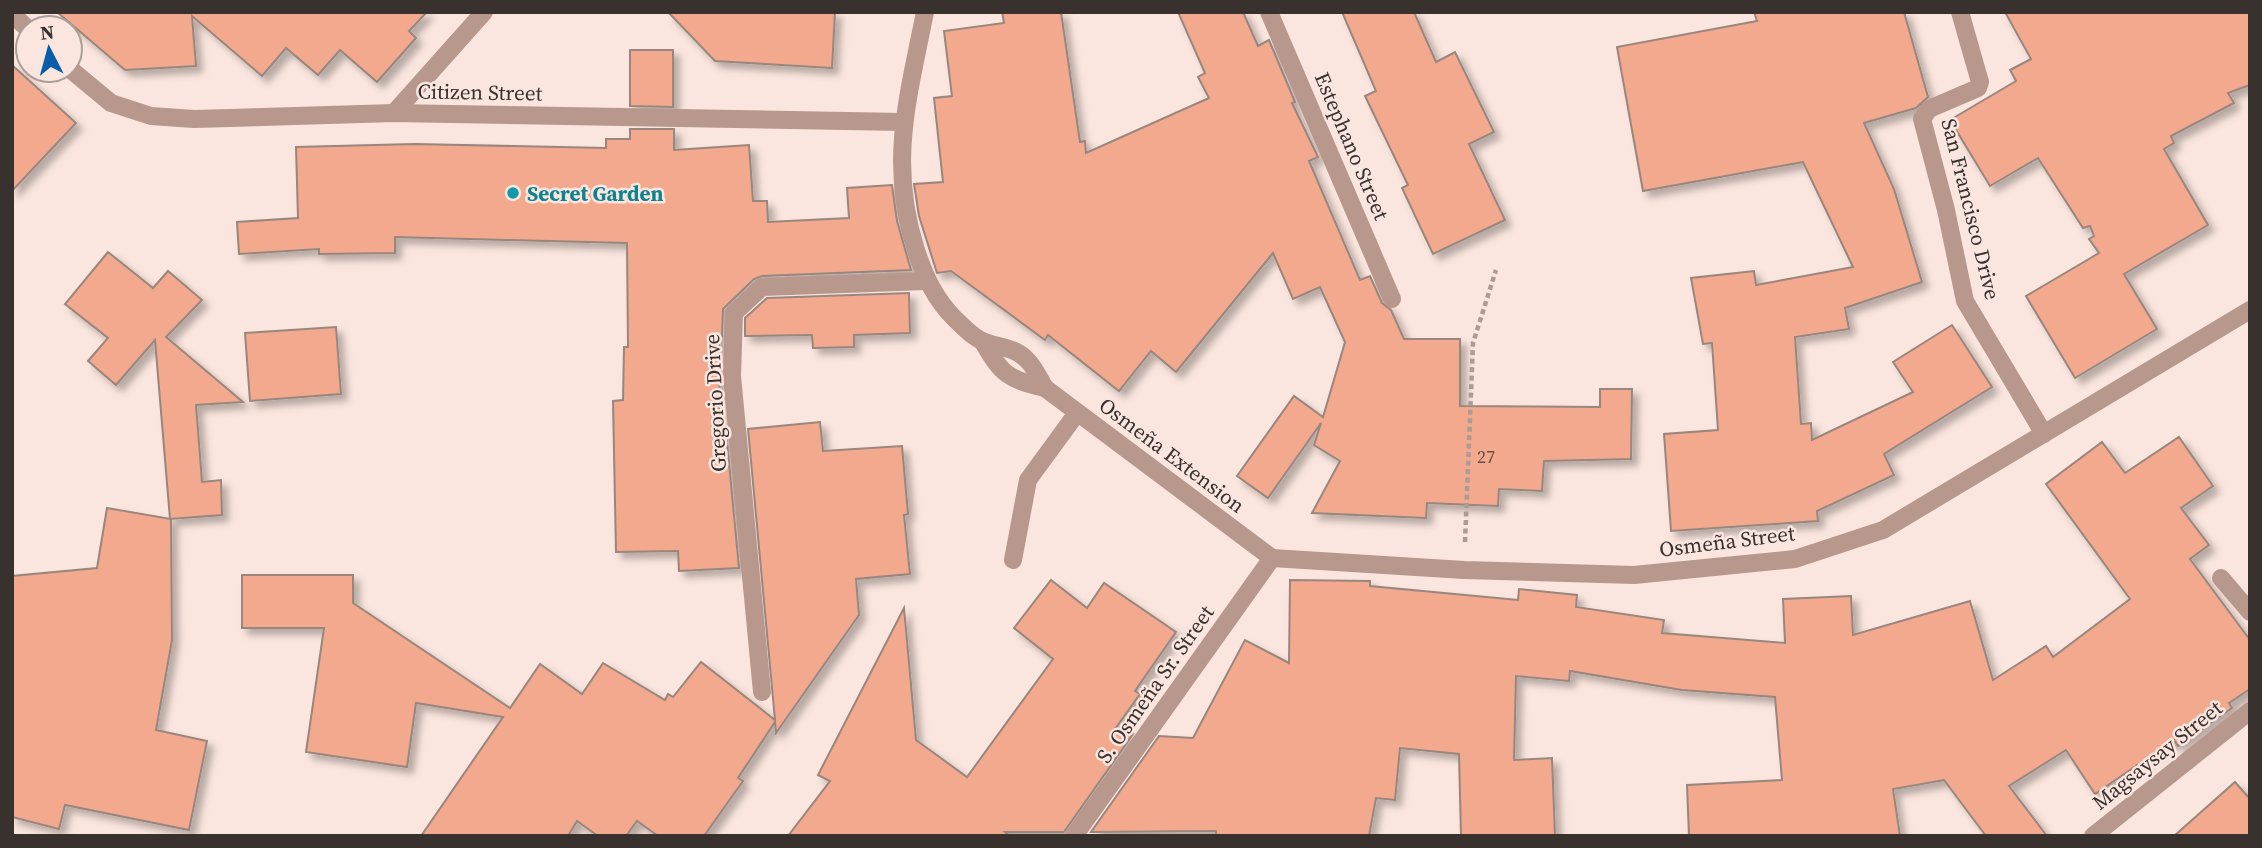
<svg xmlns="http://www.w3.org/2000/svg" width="2262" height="848" viewBox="0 0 2262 848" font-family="'Source Serif 4',serif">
<defs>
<filter id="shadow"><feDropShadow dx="6" dy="6" stdDeviation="3.5" flood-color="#0004"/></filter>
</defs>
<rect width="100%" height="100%" fill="#fae6de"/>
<g fill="#f2a98d" stroke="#98867f" stroke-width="2" filter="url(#shadow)">
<polygon points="57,12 427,12 409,31 416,38 377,82 340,50 318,75 286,48 262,76 192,16 196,66 125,70"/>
<polygon points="668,12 835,12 832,68 715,61"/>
<polygon points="1002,12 1061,12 1080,142 1085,141 1086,153 1209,98 1198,77 1205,73 1178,12 1243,12 1258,46 1269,40 1295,102 1292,103 1318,157 1309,161 1360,280 1370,276 1382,303 1391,310 1404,339 1460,339 1460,406 1600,407 1600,389 1632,389 1631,459 1544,461 1542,491 1499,489 1498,506 1427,503 1426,518 1312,513 1340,461 1314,445 1321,423 1268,498 1237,476 1294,396 1323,417 1345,342 1320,287 1293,299 1273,253 1176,372 1151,351 1119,391 1048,335 1045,340 951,271 937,273 919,216 914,184 943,182 934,98 952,96 944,31 1004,23"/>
<polygon points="1342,12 1414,12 1436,62 1455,52 1494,132 1469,144 1505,220 1433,254 1402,188 1408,185 1365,96 1376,91"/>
<polygon points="1754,12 1904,12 1928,97 1916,108 1864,123 1894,189 1922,282 1845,308 1849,329 1795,337 1801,424 1811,423 1812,440 1913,392 1893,362 1952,325 1992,387 1884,454 1894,475 1817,511 1818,521 1671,531 1664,434 1718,430 1712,343 1703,344 1691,278 1754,271 1756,285 1853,267 1803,162 1643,191 1617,47 1757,21"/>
<polygon points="2005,12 2250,12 2250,85 2228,93 2234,103 2171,136 2174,143 2164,149 2208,225 2124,274 2157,329 2075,378 2026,296 2099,253 2089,239 2094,236 2090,226 2083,228 2038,158 1990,186 1950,120 2016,81 2010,70 2031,59"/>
<polygon points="630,50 673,50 673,107 630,106"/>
<polygon points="12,65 76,123 12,191"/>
<polygon points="630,129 674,129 674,150 749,145 753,201 767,201 768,222 849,218 847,188 892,185 897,221 911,270 762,276 754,279 723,309 722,336 719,336 720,431 726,431 739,568 679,571 678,551 616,552 613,401 623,400 624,347 628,347 627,243 395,237 395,253 319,254 319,249 239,254 237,222 298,218 296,147 414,144 606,148 606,139 630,139"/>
<polygon points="108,252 153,288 168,271 202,300 166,337 243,402 196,405 202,482 221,480 222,515 170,519 155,340 116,385 88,361 108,338 65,304"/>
<polygon points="909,293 910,333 854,335 854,347 813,348 812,335 745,336 745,318 767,298"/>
<polygon points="336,327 341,394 250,401 245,333"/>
<polygon points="820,422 823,451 902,446 908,514 904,515 910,574 856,579 859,615 776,733 775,722 738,778 743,781 704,836 658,836 637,821 626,836 598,836 577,821 568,836 421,836 503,717 416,703 407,767 306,752 324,628 242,628 242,575 353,575 353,603 510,708 540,664 582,694 603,663 665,700 668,694 673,697 701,662 775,720 748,429"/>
<polygon points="2179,437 2213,486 2181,508 2209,545 2190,559 2250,640 2250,689 2229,703 2232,708 2178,746 2174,740 2095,794 2066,750 2009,786 2047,836 1986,836 1944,780 1893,789 1900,836 1689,836 1687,785 1782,780 1775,697 1682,690 1570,671 1569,681 1516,676 1514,760 1552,758 1555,836 1461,836 1459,754 1400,748 1395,800 1376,798 1369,836 1216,836 1216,831 1091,832 1159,736 1193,738 1245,640 1289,663 1290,580 1370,581 1370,586 1518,600 1519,589 1577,595 1576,607 1664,620 1662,633 1785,643 1783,599 1851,596 1853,635 1970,601 1993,680 2046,646 2053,657 2130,599 2046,484 2102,442 2125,473"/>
<polygon points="107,508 171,519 172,640 156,730 207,741 189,830 65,805 59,829 12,817 12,576 97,568"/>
<polygon points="1051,580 1087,608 1104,583 1176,632 1135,691 1140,694 1113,732 1133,734 1064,832 1005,832 1010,836 788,836 830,781 818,775 904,608 916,740 967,777 1053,659 1014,628"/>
<polygon points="2235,782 2250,799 2250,836 2174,836"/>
</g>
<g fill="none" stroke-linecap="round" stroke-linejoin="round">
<polyline stroke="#aa9b95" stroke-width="4.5" stroke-dasharray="5 3.5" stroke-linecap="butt" points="1465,542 1473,343 1496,270"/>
<g stroke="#b8978c" stroke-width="18">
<path d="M 925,12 C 908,99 888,163 916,250 C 925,277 935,299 955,319 C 964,327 973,338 985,342 C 1000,348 1016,347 1028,361 C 1035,368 1040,380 1045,388 L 1272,558"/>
<polyline points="1269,12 1392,299"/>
<polyline points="1960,12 1980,82 1978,88 1929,109 1922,119 1946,210 1965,301 2044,434"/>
<polyline points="12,14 28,29"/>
<polyline points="70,69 111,103 151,116 194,119 394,113 903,122"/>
<polyline points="394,113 484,12"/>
<path d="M 983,342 C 1002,375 1008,379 1045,388"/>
<polyline points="1272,558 1464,570 1634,575 1795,559 1883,530 2250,310"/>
<polyline points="1013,560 1028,480 1077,413"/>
<polyline points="2221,578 2250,612"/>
<polyline points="762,692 732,376 734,313 762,287 926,281"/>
<polyline points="1074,836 1272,558"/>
<polyline points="2093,836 2250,711"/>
</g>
</g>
<circle fill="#0f9aa8" stroke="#fae6de" stroke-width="2.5" cx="513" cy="193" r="7"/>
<g text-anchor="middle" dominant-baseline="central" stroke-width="5" stroke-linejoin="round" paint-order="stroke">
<g font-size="18" fill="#664f46">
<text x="1486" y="456">27</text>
</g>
<g font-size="21" fill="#38312e" stroke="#fae6de">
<text transform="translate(480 92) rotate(1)">Citizen Street</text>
<text transform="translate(1352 146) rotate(67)">Estephano Street</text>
<text transform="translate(1971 209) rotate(76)">San Francisco Drive</text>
<text transform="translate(715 403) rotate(-93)">Gregorio Drive</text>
<text transform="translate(1172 455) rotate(37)">Osmeña Extension</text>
<text transform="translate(1727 541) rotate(-7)">Osmeña Street</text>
<text transform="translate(1155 684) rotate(-55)">S. Osmeña Sr. Street</text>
<text transform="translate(2157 755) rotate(-39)">Magsaysay Street</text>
</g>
<g font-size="21" font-weight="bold" fill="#0d838f" stroke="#fae6de" text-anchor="start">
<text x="527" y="193">Secret Garden</text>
</g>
</g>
<rect width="2262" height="848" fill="none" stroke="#38312e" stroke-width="28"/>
<g transform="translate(49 49) rotate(354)"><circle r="33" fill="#fae6de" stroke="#ac9e98" stroke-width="2"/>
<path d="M0-5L12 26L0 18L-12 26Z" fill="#0a5ba9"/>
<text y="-10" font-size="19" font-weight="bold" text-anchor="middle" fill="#38312e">N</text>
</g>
</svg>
